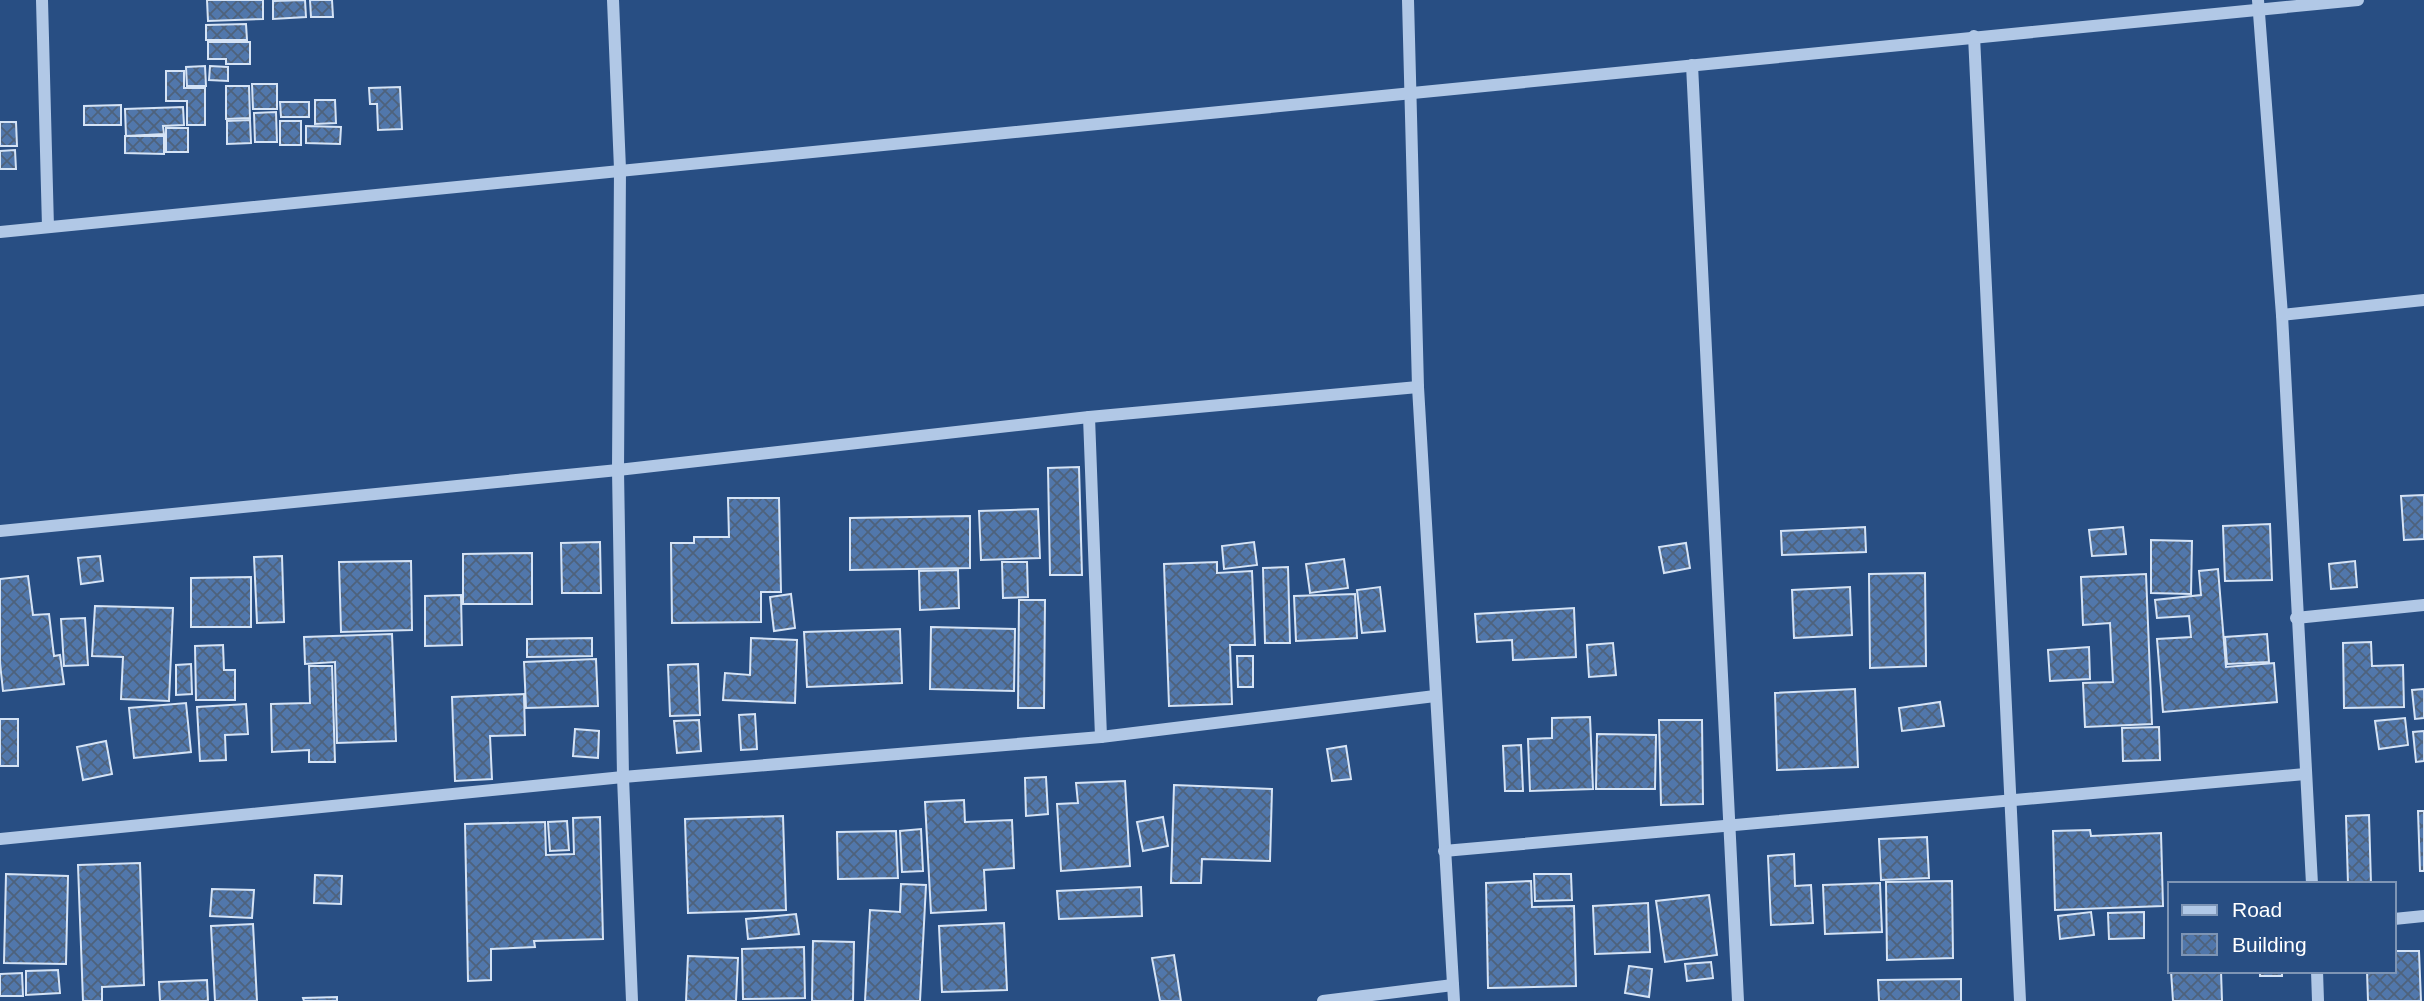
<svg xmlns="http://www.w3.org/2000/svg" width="2424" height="1001" viewBox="0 0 2424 1001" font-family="Helvetica,sans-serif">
<defs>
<pattern id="building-cross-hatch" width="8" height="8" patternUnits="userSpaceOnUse" patternTransform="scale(1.75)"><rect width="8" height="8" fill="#5177ab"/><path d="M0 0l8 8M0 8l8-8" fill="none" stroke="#4e627c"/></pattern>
</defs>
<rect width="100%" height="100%" fill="#284e83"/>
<g fill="url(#building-cross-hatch)" stroke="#d5e3f5" stroke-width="2">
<polygon points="207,0 263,0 263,19 208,21"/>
<polygon points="305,0 306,17 273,19 273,1"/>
<polygon points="310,0 332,0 333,17 311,17"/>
<polygon points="246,24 247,40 206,40 206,25"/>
<polygon points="208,42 250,42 250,64 226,64 226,59 208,59"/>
<polygon points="205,66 206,86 187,86 186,67"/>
<polygon points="210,66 228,67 228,81 209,80"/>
<polygon points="166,71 184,71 184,88 205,88 205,125 187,125 187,101 166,101"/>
<polygon points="252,84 277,84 277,109 253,109"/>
<polygon points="226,86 249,86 250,118 226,119"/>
<polygon points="400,87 402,129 378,130 377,104 370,104 369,88"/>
<polygon points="315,100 335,100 336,123 315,124"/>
<polygon points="280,102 309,102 309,117 281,117"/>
<polygon points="121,105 121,125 84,125 84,106"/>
<polygon points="183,107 184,125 163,126 164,134 126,136 125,109"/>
<polygon points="276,112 277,142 255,142 254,113"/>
<polygon points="250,120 251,143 227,144 227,121"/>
<rect x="280" y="121" width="21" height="24"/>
<polygon points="0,122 16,122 17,146 0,146"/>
<polygon points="306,126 341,127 340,144 306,143"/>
<rect x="166" y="128" width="22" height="24"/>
<polygon points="125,136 164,136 164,154 125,153"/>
<polygon points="15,150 16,169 0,169 0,151"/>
<polygon points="1079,467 1082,575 1050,575 1048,468"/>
<polygon points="2424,495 2424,539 2404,540 2401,496"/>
<polygon points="728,498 779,498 781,592 761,592 761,622 672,623 671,543 694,543 694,537 729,537"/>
<polygon points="1038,509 1040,558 981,560 979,511"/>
<polygon points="970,516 970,568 850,570 850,518"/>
<polygon points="2270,524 2272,580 2225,581 2223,526"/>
<polygon points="1865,527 1866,552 1782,555 1781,531"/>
<polygon points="2123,527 2126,554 2092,556 2089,530"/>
<polygon points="2151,540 2192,541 2191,594 2151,593"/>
<polygon points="600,542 601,593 562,593 561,543"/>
<polygon points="1254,542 1257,565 1224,569 1222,546"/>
<polygon points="1686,543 1690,568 1664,573 1659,547"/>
<polygon points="532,553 532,604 463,604 463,554"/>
<polygon points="100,556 103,581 81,584 78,558"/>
<polygon points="282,556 284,622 257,623 254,557"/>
<polygon points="1344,559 1348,588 1310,593 1306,564"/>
<polygon points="411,561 412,630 341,632 339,562"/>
<polygon points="2355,561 2357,587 2331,589 2329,564"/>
<polygon points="1002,562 1027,562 1028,597 1003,598"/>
<polygon points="1217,562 1217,573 1252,571 1255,645 1230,645 1232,704 1169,706 1164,564"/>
<polygon points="1288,567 1290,643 1265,643 1263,568"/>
<polygon points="2218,569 2226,667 2274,663 2277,702 2163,712 2157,639 2191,637 2189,616 2157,618 2155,600 2201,595 2199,571"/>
<polygon points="958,570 959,608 920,610 919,571"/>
<polygon points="1925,573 1926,666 1870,668 1869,574"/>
<polygon points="2146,574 2152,724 2085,727 2083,683 2113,682 2110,623 2083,625 2081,577"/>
<polygon points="28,576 33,615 49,614 54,656 60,655 64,684 3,691 0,663 0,579"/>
<polygon points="251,577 251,627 191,627 191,578"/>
<polygon points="1380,587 1385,631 1362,633 1357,590"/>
<polygon points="1850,587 1852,635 1794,638 1792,590"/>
<polygon points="791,594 795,628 774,631 770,597"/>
<polygon points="1355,594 1357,638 1296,641 1294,596"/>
<polygon points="461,595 462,645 425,646 425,596"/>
<polygon points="1019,600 1045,600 1044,708 1018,708"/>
<polygon points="95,606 173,608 169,701 121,699 123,657 92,656"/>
<polygon points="1574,608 1576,657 1513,660 1512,640 1477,642 1475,614"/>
<polygon points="85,618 88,665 64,666 61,619"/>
<polygon points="931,627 1015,629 1014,691 930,689"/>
<polygon points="900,629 902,683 807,687 804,632"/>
<polygon points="392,634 396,741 337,743 335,662 305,664 304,637"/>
<polygon points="2267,634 2269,662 2227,664 2225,637"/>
<polygon points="592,638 592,656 527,657 527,639"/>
<polygon points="751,638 797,640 795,703 723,700 725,673 750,675"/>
<polygon points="2371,642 2372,666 2403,665 2404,707 2344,708 2343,643"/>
<polygon points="1613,643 1616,675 1589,677 1587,645"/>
<polygon points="223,645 224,670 235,670 235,700 196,700 195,646"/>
<polygon points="2089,647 2090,679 2050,681 2048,650"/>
<polygon points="1237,656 1253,656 1253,687 1238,687"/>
<polygon points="596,659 598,706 526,708 524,662"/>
<polygon points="191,664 192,694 176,695 176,665"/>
<polygon points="698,664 700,715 670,716 668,665"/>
<polygon points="309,666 332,666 335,762 309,762 309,750 272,752 271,704 310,703"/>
<polygon points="1855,689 1858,767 1777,770 1775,693"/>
<polygon points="2424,689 2424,718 2415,719 2412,690"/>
<polygon points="524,694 525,735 490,736 492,779 455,781 452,697"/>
<polygon points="1940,702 1944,726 1902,731 1899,708"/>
<polygon points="186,703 191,752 134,758 129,708"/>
<polygon points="246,704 248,734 225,735 226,760 200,761 197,707"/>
<polygon points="755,714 757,749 741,750 739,715"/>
<polygon points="1590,717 1593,789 1530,791 1528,739 1552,738 1552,718"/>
<polygon points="2405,718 2408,745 2379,749 2375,721"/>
<rect x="0" y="719" width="18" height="47"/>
<polygon points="699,720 701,751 677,753 674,721"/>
<polygon points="1659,720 1702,720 1703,804 1661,805"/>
<polygon points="2159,727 2160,760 2123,761 2122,728"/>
<polygon points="575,729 599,731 598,758 573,756"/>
<polygon points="2424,731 2424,761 2416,762 2413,732"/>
<polygon points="1597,734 1656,735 1655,789 1596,789"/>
<polygon points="106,741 112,774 83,780 77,747"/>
<polygon points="1521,745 1523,791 1505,791 1503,746"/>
<polygon points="1346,746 1351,779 1332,781 1327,749"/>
<polygon points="1046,777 1048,814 1026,816 1025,778"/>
<polygon points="1125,781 1130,866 1061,871 1057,804 1078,803 1076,783"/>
<polygon points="1174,785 1272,789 1270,861 1202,859 1201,883 1171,883"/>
<polygon points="964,800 965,822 1012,820 1014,868 984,870 986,910 931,913 925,802"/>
<polygon points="2418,811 2424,811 2424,871 2420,871"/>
<polygon points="2369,815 2371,884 2348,884 2346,816"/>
<polygon points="783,816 786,910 688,913 685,819"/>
<polygon points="600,817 603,939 534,941 535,947 491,949 491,980 468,981 465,824 545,822 546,855 574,854 573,818"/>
<polygon points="1163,817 1168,846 1143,851 1137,822"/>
<polygon points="567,821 569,850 550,851 548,822"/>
<polygon points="921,829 923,871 902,872 900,831"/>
<polygon points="2090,830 2091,836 2161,833 2163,906 2055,910 2053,831"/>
<polygon points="896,831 898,878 838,879 837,832"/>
<polygon points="1927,837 1929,878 1881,880 1879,839"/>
<polygon points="1794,854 1795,886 1811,885 1813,923 1771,925 1768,856"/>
<polygon points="140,863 144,985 102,987 102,1001 83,1001 78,865"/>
<polygon points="6,874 68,876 66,964 4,963"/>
<polygon points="1534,874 1571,874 1572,900 1535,901"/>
<polygon points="315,875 342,876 341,904 314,903"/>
<polygon points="1531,881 1532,907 1574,906 1576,986 1488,988 1486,883"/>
<polygon points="1952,881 1953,958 1887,960 1886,882"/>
<polygon points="1880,883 1882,932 1825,934 1823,885"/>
<polygon points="901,884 926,885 920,1001 865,1001 870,910 900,912"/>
<polygon points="1141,887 1142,916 1059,919 1057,891"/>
<polygon points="212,889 254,890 252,918 210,916"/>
<polygon points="1709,895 1717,955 1665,962 1656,901"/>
<polygon points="1648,903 1650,952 1595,954 1593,906"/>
<polygon points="2091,912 2094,935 2060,939 2058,916"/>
<polygon points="2144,912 2144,938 2109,939 2108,913"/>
<polygon points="796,914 799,934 748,939 746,919"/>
<polygon points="1004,923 1007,990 942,992 939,926"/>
<polygon points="253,924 257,1001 215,1001 211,926"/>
<polygon points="813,941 854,942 853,1001 812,1001"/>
<polygon points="804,947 805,998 743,999 742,949"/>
<polygon points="2394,951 2419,951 2421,1001 2368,1001 2367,971 2394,971"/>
<polygon points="1174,955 1181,1001 1160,1001 1152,958"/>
<polygon points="688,956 738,958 736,1001 686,1001"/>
<polygon points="1711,962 1713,978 1687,981 1685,964"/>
<polygon points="1629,966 1652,969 1649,997 1625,993"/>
<polygon points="58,970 60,993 26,995 26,971"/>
<polygon points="2171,971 2221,971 2222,1001 2173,1001"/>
<rect x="2260" y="971" width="22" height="5"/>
<polygon points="22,973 23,996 0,996 0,974"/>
<polygon points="1961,979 1961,1001 1879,1001 1878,980"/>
<polygon points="207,980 208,1001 160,1001 159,982"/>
<polygon points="337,997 337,1001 304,1001 303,998"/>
</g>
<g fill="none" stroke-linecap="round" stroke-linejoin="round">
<g stroke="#b1c8e6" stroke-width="12">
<polyline points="42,0 48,227"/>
<polyline points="613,0 620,169 618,470 623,777 632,1001"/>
<polyline points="1408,0 1418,387 1454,1001"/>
<polyline points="2258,0 2282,315 2312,884"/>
<polyline points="1974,36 2020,1001"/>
<polyline points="1692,65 1738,1001"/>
<polyline points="0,232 2358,0"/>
<polyline points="2282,315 2424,300"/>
<polyline points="1089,417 1101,737"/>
<polyline points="0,531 618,470 1089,417 1418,387"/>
<polyline points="2296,618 2424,605"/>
<polyline points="0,839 623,777 1101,737 1435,696"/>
<polyline points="1444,851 2305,774"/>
<polyline points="2394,919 2424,916"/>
<polyline points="2317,971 2318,1001"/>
<polyline points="1323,1001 1453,985"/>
</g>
</g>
<rect x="2168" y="882" width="228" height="91" fill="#284e83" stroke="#7e95b5" stroke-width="2"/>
<rect x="2182" y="905" width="35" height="10" fill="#b1c8e6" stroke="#7e95b5" stroke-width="2"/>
<text x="2232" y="917" font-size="21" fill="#ffffff">Road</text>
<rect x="2182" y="934" width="35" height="21" fill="url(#building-cross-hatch)" stroke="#7e95b5" stroke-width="2"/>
<text x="2232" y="952" font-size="21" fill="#ffffff">Building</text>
</svg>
